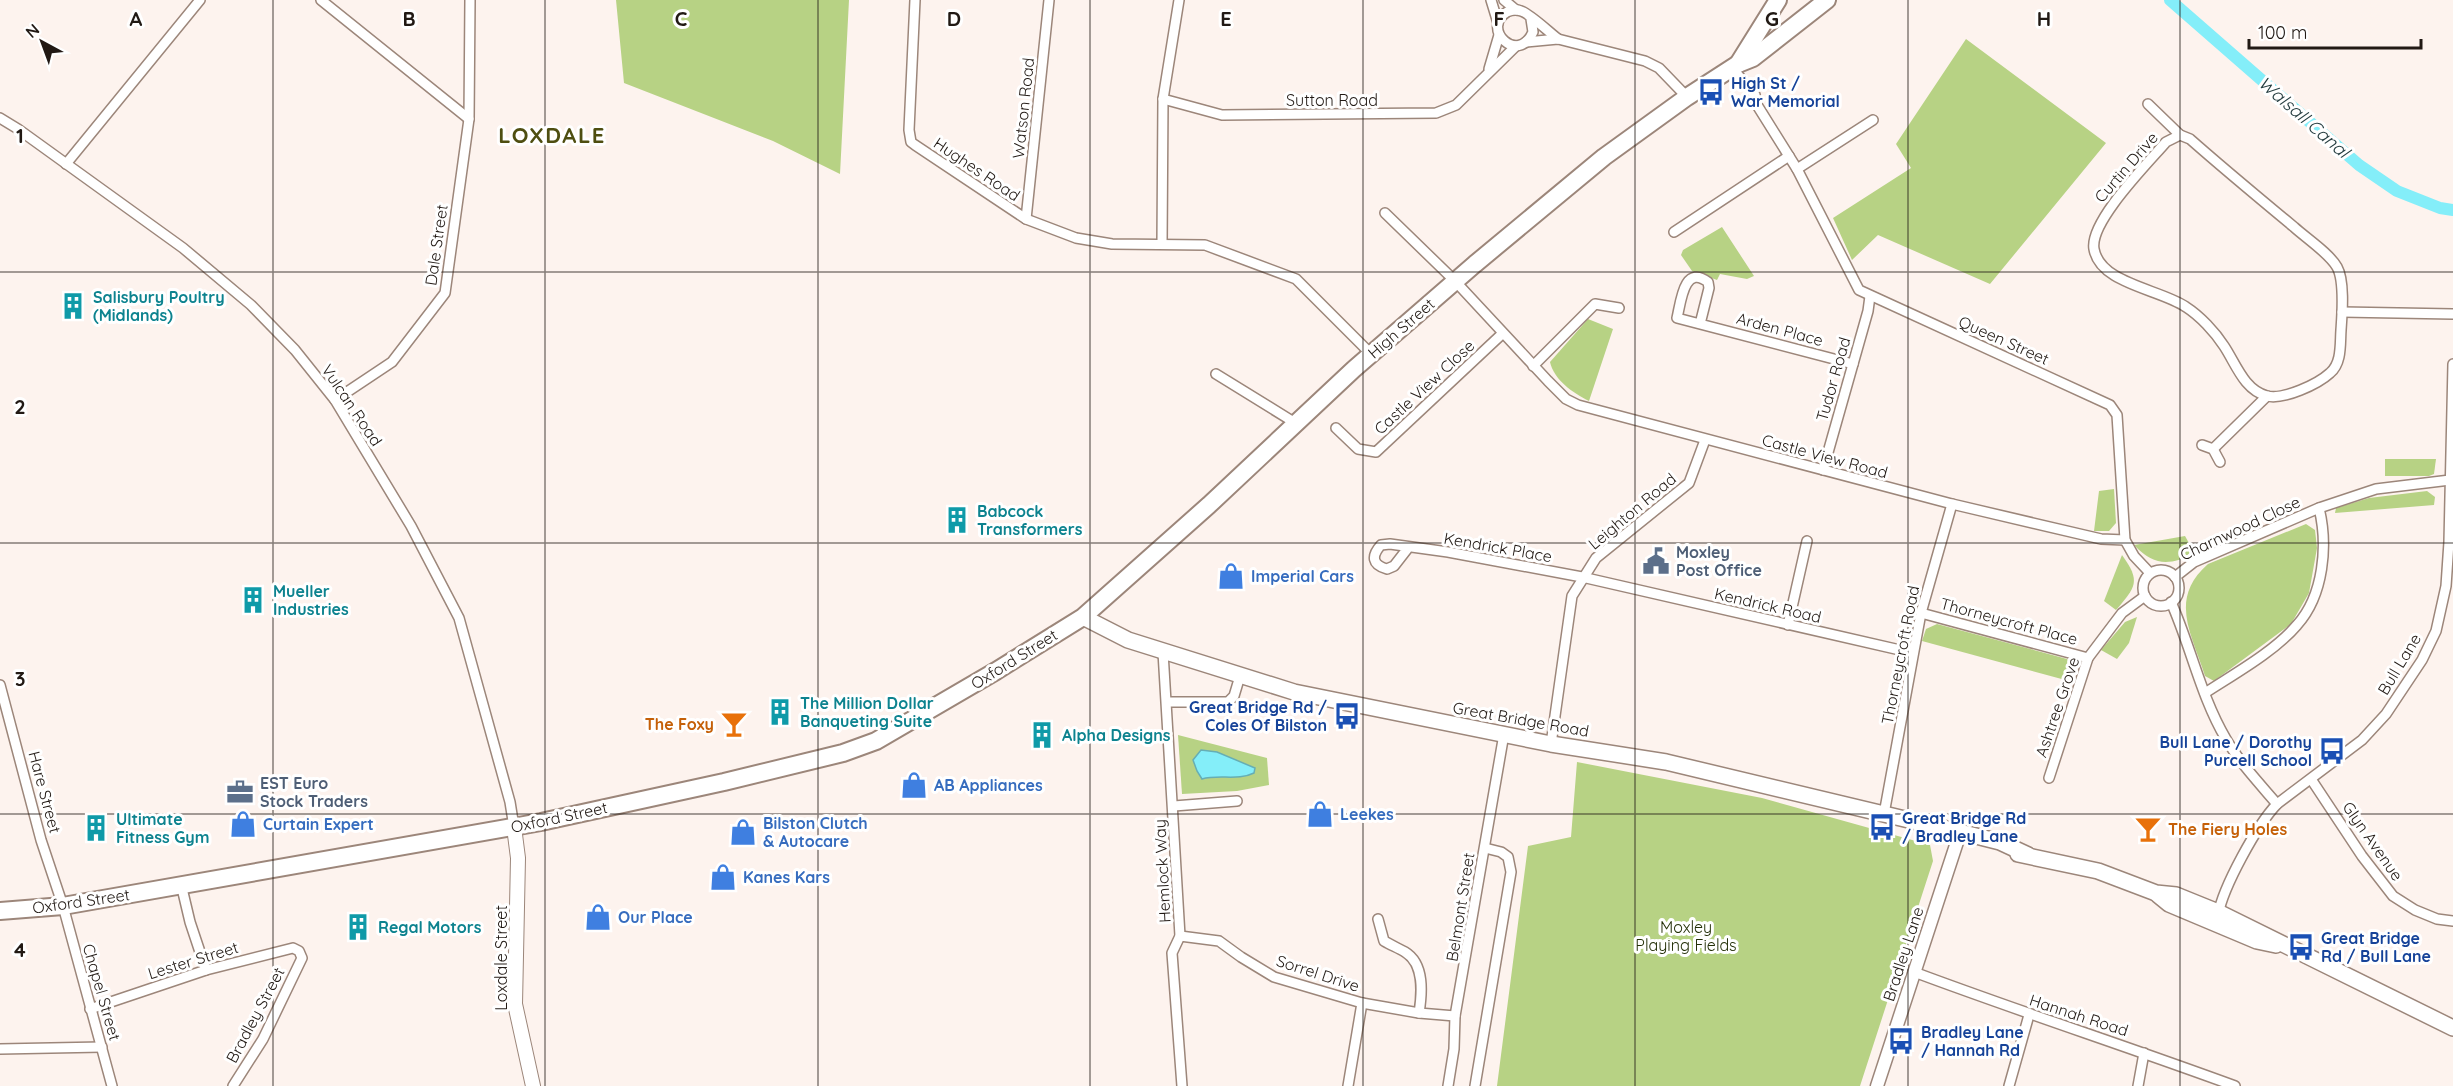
<svg xmlns="http://www.w3.org/2000/svg" width="2453" height="1086" viewBox="0 0 2453 1086" font-family="Quicksand,sans-serif">
<rect width="100%" height="100%" fill="#fdf3ee"/>
<g fill="#b7d284">
<polygon points="616,0 849,0 840,174 773,141 624,83"/>
<polygon points="1966,39 2106,143 1990,284 1878,235 1852,260 1833,218 1911,168 1896,144"/>
<polygon points="1722,227 1754,276 1747,279 1720,274 1717,280 1692,271 1681,255 1683,250"/>
<path d="M 1588,319 L 1613,329 L 1589,401 C 1573,393 1554,380 1550,362 Z"/>
<polygon points="2385,459 2436,459 2434,474 2429,476 2385,476"/>
<polygon points="2114,489 2116,523 2109,531 2094,531 2099,491"/>
<polygon points="2427,491 2435,497 2434,505 2335,513 2336,508 2369,498"/>
<path d="M 2306,524 L 2315,530 L 2317,548 L 2309,593 L 2291,624 L 2214,681 L 2205,676 C 2192,634 2168,599 2208,564 Z"/>
<path d="M 2185,536 L 2195,554 C 2169,565 2155,567 2134,545 Z"/>
<path d="M 2122,555 C 2141,581 2136,587 2116,610 L 2104,601 Z"/>
<polygon points="2137,617 2129,643 2117,659 2101,650 2125,622"/>
<polygon points="1937,624 2067,659 2073,664 2069,681 1922,641 1926,629"/>
<polygon points="1178,735 1267,758 1269,785 1237,791 1182,794"/>
<polygon points="1577,762 1762,798 1930,845 1933,861 1860,1086 1497,1086 1528,846 1571,837"/>
</g>
<path fill="#84eef9" stroke="#66aeb4" stroke-width="1.5" d="M 1201,750 L 1217,752 L 1255,768 L 1254,773 C 1238,781 1219,774 1202,779 L 1197,771 L 1193,760 Z"/>
<g fill="none" stroke-linecap="round" stroke-linejoin="round">
<polyline stroke="#84eef9" stroke-width="12" points="2170,0 2359,165 2397,191 2440,208 2453,210"/>
<defs>
<g id="minor">
<polyline points="321,0 469,119"/>
<polyline points="915,0 909,130 911,142 915,145 1026,219 1076,238 1112,244 1205,245 1296,279 1371,354"/>
<polyline points="1491,0 1498,23"/>
<polyline points="1504,0 1516,10"/>
<path d="M 1531,19 L 1533,32 C 1518,66 1480,28 1507,12 C 1511,10 1516,9 1521,11 C 1529,13 1550,33 1558,39"/>
<polyline points="1526,42 1558,39 1645,61 1659,68 1687,97"/>
<polyline points="1732,68 1755,95 1757,105 1797,169 1859,290 2110,405 2117,415 2125,540 2134,556 2150,573"/>
<polyline points="1489,69 1499,35"/>
<polyline points="1163,99 1222,115 1436,113 1456,105 1516,46"/>
<polyline points="2148,104 2180,135"/>
<polyline points="0,118 18,129 183,248 251,305 295,350 335,400 411,526 459,618 510,802 514,827"/>
<path d="M 2180,135 L 2190,139 C 2224,169 2259,198 2294,227 C 2306,238 2329,253 2337,267 C 2345,281 2342,315 2341,330 C 2340,344 2342,363 2330,373 C 2318,384 2284,400 2267,396 C 2244,390 2236,364 2224,346 C 2215,332 2200,316 2186,307 C 2160,289 2100,284 2094,249 C 2089,222 2148,163 2166,142 Z"/>
<polyline points="66,164 200,0"/>
<polyline points="1797,169 1873,120"/>
<polyline points="1385,213 1455,281 1548,381 1566,399 1578,405 1952,504 2101,539 2125,540"/>
<polyline points="1026,219 1049,0"/>
<polyline points="1674,232 1789,156"/>
<polyline points="1162,244 1163,99 1179,0"/>
<polyline points="2342,312 2453,314"/>
<path d="M 1700,324 L 1709,288 L 1708,282 C 1684,264 1681,301 1677,318 L 1700,324 L 1853,364"/>
<polyline points="1533,366 1595,304 1619,308"/>
<polyline points="1216,374 1297,424"/>
<polyline points="335,400 392,362 445,293 469,119 470,0"/>
<polyline points="1336,428 1358,449 1376,452 1502,334"/>
<polyline points="2202,445 2213,449 2220,462"/>
<polyline points="2213,449 2267,396"/>
<polyline points="1823,470 1868,311 1870,296"/>
<path d="M 1408,548 L 1394,566 L 1387,569 C 1372,565 1371,556 1381,545 L 1390,544 L 1448,552 L 1582,577 L 1913,653"/>
<circle cx="2161" cy="588" r="18"/>
<polyline points="2175,577 2194,562 2319,508 2376,489 2450,480"/>
<path d="M 2171,602 C 2191,647 2201,697 2226,739 C 2240,763 2259,783 2277,804"/>
<polyline points="1921,613 2088,658"/>
<polyline points="1788,625 1807,541"/>
<polyline points="1163,652 1180,936 1172,953 1182,1086"/>
<polyline points="0,685 41,840 63,906 112,1086"/>
<path d="M 2205,693 C 2234,674 2274,652 2297,625 C 2324,595 2328,545 2319,508"/>
<polyline points="1167,702 1228,702 1234,696 1240,676"/>
<polyline points="1551,744 1572,596 1596,558 1689,483 1705,440"/>
<polyline points="2049,778 2088,658 2122,613 2145,596"/>
<polyline points="2311,779 2362,856 2393,896 2415,910 2437,919 2453,921"/>
<polyline points="1174,806 1237,801"/>
<polyline points="1884,814 1921,613 1952,504"/>
<polyline points="181,884 190,922 206,970"/>
<path d="M 2218,915 C 2223,887 2257,825 2277,804 L 2362,740 L 2386,714 L 2422,660 L 2436,631 L 2446,586 L 2449,542 L 2453,364"/>
<path d="M 1378,919 L 1384,941 C 1391,945 1398,948 1405,952 C 1425,964 1422,994 1419,1013"/>
<polyline points="1180,936 1219,941 1241,957 1274,977 1362,1003 1419,1013 1455,1016"/>
<path d="M 1914,972 C 2021,1012 2129,1047 2235,1086"/>
<polyline points="90,1009 206,970 293,948 299,951 302,958 263,1039 233,1086"/>
<polyline points="0,1049 102,1047"/>
<polyline points="1348,1086 1362,1003"/>
<polyline points="1448,1086 1454,1049 1455,1016 1504,734"/>
<polyline points="1475,1086 1511,872 1508,857 1501,852 1485,848"/>
<polyline points="2009,1086 2029,1015"/>
<polyline points="2138,1086 2144,1053"/>
</g>
<polyline id="tertiary" points="1877,1086 1960,833"/>
<polyline id="secondary" points="514,827 518,858 515,1004 533,1086"/>
<g id="primary">
<polyline points="1083,617 1128,640 1294,692 1551,744 1666,762 1976,836 2000,842 2028,855"/>
<polyline points="2018,854 2098,871 2156,893 2176,895 2218,912 2453,1028"/>
<polyline points="2158,895 2169,904 2257,941 2276,945"/>
</g>
<g id="trunk">
<polyline points="1738,64 1778,0"/>
<polyline points="0,911 63,906 541,822 724,782 843,753 876,741 996,671 1083,617 1209,505 1354,369 1475,264 1604,157 1687,97 1738,64 1753,58 1827,0"/>
</g>
</defs>
<use href="#minor" stroke="#9c867a" stroke-width="12"/>
<use href="#tertiary" stroke="#9c867a" stroke-width="15"/>
<use href="#secondary" stroke="#9c867a" stroke-width="16"/>
<use href="#primary" stroke="#9c867a" stroke-width="18"/>
<use href="#trunk" stroke="#9c867a" stroke-width="20"/>
<use href="#minor" stroke="#fff" stroke-width="9"/>
<use href="#tertiary" stroke="#fff" stroke-width="12"/>
<use href="#secondary" stroke="#fff" stroke-width="14"/>
<use href="#primary" stroke="#fff" stroke-width="15"/>
<use href="#trunk" stroke="#fff" stroke-width="16"/>
</g>
<path fill="none" stroke="#211914" stroke-width="1.5" stroke-opacity="0.55" d="M 273,0 L 273,1086M 545,0 L 545,1086M 818,0 L 818,1086M 1090,0 L 1090,1086M 1363,0 L 1363,1086M 1635,0 L 1635,1086M 1908,0 L 1908,1086M 2180,0 L 2180,1086M 0,272 L 2453,272M 0,543 L 2453,543M 0,814 L 2453,814"/>
<defs>
<symbol id="bus-bare" viewBox="-9 -9 18 18"><path d="M-5-6H5V4H4V6H2V4H-2V6H-4V4H-5ZM-3.5-4V0h7V-4ZM-3.5 1.2v1.5H-2V1.2ZM2 1.2v1.5H3.5V1.2Z" fill="#1a4fb4" stroke="#fff" stroke-width="2.5" paint-order="stroke"/></symbol>
<symbol id="building-bare" viewBox="-9 -9 18 18"><path d="M-4-6H4V6H1V3H-1V6H-4ZM-2.5-4.3h1.7v1.8h-1.7ZM.8-4.3h1.7v1.8H.8ZM-2.5-1h1.7V.8h-1.7ZM.8-1h1.7V.8H.8Z" fill="#0f9aa8" stroke="#fff" stroke-width="2.5" paint-order="stroke"/></symbol>
<symbol id="civic-bare" viewBox="-9 -9 18 18"><path d="M-.6-6.5H3V-4.5H.6V-3L4-1V1h2V6H-6V1h2V-1L-.6-3ZM-1.2 2.5V6h2.4V2.5Z" fill="#5c6f8a" stroke="#fff" stroke-width="2.5" paint-order="stroke"/></symbol>
<symbol id="shop-bare" viewBox="-9 -9 18 18"><path d="M-5-2.5h2.3a2.7 3.5 0 0 1 5.4 0H5L5.5 6h-11ZM-1.5-2.5h3a1.5 2.3 0 0 0-3 0Z" fill="#3f7fe0" stroke="#fff" stroke-width="2.5" paint-order="stroke"/></symbol>
<symbol id="bar-bare" viewBox="-9 -9 18 18"><path d="M-6-5H6L.8 .8V4.5H3.5V6h-7V4.5H-.8V.8Z" fill="#e8710a" stroke="#fff" stroke-width="2.5" paint-order="stroke"/></symbol>
<symbol id="office-bare" viewBox="-9 -9 18 18"><path d="M-6-3h4V-5.5h4V-3h4V5H-6ZM-1-4.5V-3h2v-1.5ZM-6 0V1H6V0Z" fill="#5c6f8a" stroke="#fff" stroke-width="2.5" paint-order="stroke"/></symbol>
</defs>
<g fill-rule="evenodd">
<use href="#bus-bare" x="1692" y="73" width="38" height="38"/>
<use href="#building-bare" x="54" y="287" width="38" height="38"/>
<use href="#building-bare" x="938" y="501" width="38" height="38"/>
<use href="#civic-bare" x="1637" y="542" width="38" height="38"/>
<use href="#shop-bare" x="1212" y="557" width="38" height="38"/>
<use href="#building-bare" x="234" y="581" width="38" height="38"/>
<use href="#building-bare" x="761" y="693" width="38" height="38"/>
<use href="#bus-bare" x="1328" y="697" width="38" height="38"/>
<use href="#bar-bare" x="715" y="705" width="38" height="38"/>
<use href="#building-bare" x="1023" y="716" width="38" height="38"/>
<use href="#bus-bare" x="2313" y="732" width="38" height="38"/>
<use href="#shop-bare" x="895" y="766" width="38" height="38"/>
<use href="#office-bare" x="221" y="773" width="38" height="38"/>
<use href="#shop-bare" x="1301" y="795" width="38" height="38"/>
<use href="#shop-bare" x="224" y="805" width="38" height="38"/>
<use href="#bus-bare" x="1863" y="808" width="38" height="38"/>
<use href="#building-bare" x="77" y="809" width="38" height="38"/>
<use href="#bar-bare" x="2129" y="810" width="38" height="38"/>
<use href="#shop-bare" x="724" y="813" width="38" height="38"/>
<use href="#shop-bare" x="704" y="858" width="38" height="38"/>
<use href="#shop-bare" x="579" y="898" width="38" height="38"/>
<use href="#building-bare" x="339" y="908" width="38" height="38"/>
<use href="#bus-bare" x="2282" y="928" width="38" height="38"/>
<use href="#bus-bare" x="1882" y="1022" width="38" height="38"/>
</g>
<g text-anchor="middle" dominant-baseline="central" stroke-width="6" stroke-linejoin="round" paint-order="stroke">
<g font-size="16" font-weight="bold" fill="#164399" stroke="#fff" text-anchor="start">
<text x="1731" y="83">High St /<tspan x="1731" dy="18">War Memorial</tspan></text>
<text x="1327" y="707" text-anchor="end">Great Bridge Rd /<tspan x="1327" dy="18">Coles Of Bilston</tspan></text>
<text x="2312" y="742" text-anchor="end">Bull Lane / Dorothy<tspan x="2312" dy="18">Purcell School</tspan></text>
<text x="1902" y="818">Great Bridge Rd<tspan x="1902" dy="18">/ Bradley Lane</tspan></text>
<text x="2321" y="938">Great Bridge<tspan x="2321" dy="18">Rd / Bull Lane</tspan></text>
<text x="1921" y="1032">Bradley Lane<tspan x="1921" dy="18">/ Hannah Rd</tspan></text>
</g>
<g font-size="16" fill="#211914" stroke="#fff">
<text x="1332" y="100">Sutton Road</text>
<text transform="translate(1023 108) rotate(-84)">Watson Road</text>
<text transform="translate(2126 167) rotate(-49)">Curtin Drive</text>
<text transform="translate(977 169) rotate(34)">Hughes Road</text>
<text transform="translate(436 245) rotate(-82)">Dale Street</text>
<text transform="translate(1401 328) rotate(-41)">High Street</text>
<text transform="translate(1780 329) rotate(15)">Arden Place</text>
<text transform="translate(2004 340) rotate(24)">Queen Street</text>
<text transform="translate(1833 379) rotate(-74)">Tudor Road</text>
<text transform="translate(1424 387) rotate(-43)">Castle View Close</text>
<text transform="translate(352 405) rotate(56)">Vulcan Road</text>
<text transform="translate(1825 456) rotate(15)">Castle View Road</text>
<text transform="translate(1632 511) rotate(-40)">Leighton Road</text>
<text transform="translate(2240 528) rotate(-25)">Charnwood Close</text>
<text transform="translate(1498 547) rotate(10)">Kendrick Place</text>
<text transform="translate(1768 605) rotate(13)">Kendrick Road</text>
<text transform="translate(2009 621) rotate(15)">Thorneycroft Place</text>
<text transform="translate(1900 655) rotate(-79)">Thorneycroft Road</text>
<text transform="translate(1014 659) rotate(-32)">Oxford Street</text>
<text transform="translate(2399 664) rotate(-59)">Bull Lane</text>
<text transform="translate(2057 707) rotate(-71)">Ashtree Grove</text>
<text transform="translate(1521 719) rotate(10)">Great Bridge Road</text>
<text transform="translate(45 792) rotate(75)">Hare Street</text>
<text transform="translate(559 817) rotate(-12)">Oxford Street</text>
<text transform="translate(2373 841) rotate(55)">Glyn Avenue</text>
<text transform="translate(1162 871) rotate(-93)">Hemlock Way</text>
<text transform="translate(81 901) rotate(-8)">Oxford Street</text>
<text transform="translate(1460 907) rotate(-81)">Belmont Street</text>
<text transform="translate(1903 954) rotate(-72)">Bradley Lane</text>
<text transform="translate(501 958) rotate(-90)">Loxdale Street</text>
<text transform="translate(193 960) rotate(-17)">Lester Street</text>
<text transform="translate(1318 973) rotate(18)">Sorrel Drive</text>
<text transform="translate(102 992) rotate(74)">Chapel Street</text>
<text transform="translate(255 1015) rotate(-62)">Bradley Street</text>
<text transform="translate(2079 1015) rotate(18)">Hannah Road</text>
</g>
<g font-size="16" font-weight="bold" fill="#0d838f" stroke="#fff" text-anchor="start">
<text x="93" y="297">Salisbury Poultry<tspan x="93" dy="18">(Midlands)</tspan></text>
<text x="977" y="511">Babcock<tspan x="977" dy="18">Transformers</tspan></text>
<text x="273" y="591">Mueller<tspan x="273" dy="18">Industries</tspan></text>
<text x="800" y="703">The Million Dollar<tspan x="800" dy="18">Banqueting Suite</tspan></text>
<text x="1062" y="735">Alpha Designs</text>
<text x="116" y="819">Ultimate<tspan x="116" dy="18">Fitness Gym</tspan></text>
<text x="378" y="927">Regal Motors</text>
</g>
<g font-size="16" font-weight="bold" fill="#4e5e75" stroke="#fff" text-anchor="start">
<text x="1676" y="552">Moxley<tspan x="1676" dy="18">Post Office</tspan></text>
<text x="260" y="783">EST Euro<tspan x="260" dy="18">Stock Traders</tspan></text>
</g>
<g font-size="16" font-weight="bold" fill="#366cbe" stroke="#fff" text-anchor="start">
<text x="1251" y="576">Imperial Cars</text>
<text x="934" y="785">AB Appliances</text>
<text x="1340" y="814">Leekes</text>
<text x="763" y="823">Bilston Clutch<tspan x="763" dy="18">&amp; Autocare</tspan></text>
<text x="263" y="824">Curtain Expert</text>
<text x="743" y="877">Kanes Kars</text>
<text x="618" y="917">Our Place</text>
</g>
<g font-size="16" font-weight="bold" fill="#c56008" stroke="#fff" text-anchor="end">
<text x="714" y="724">The Foxy</text>
<text x="2168" y="829" text-anchor="start">The Fiery Holes</text>
</g>
<g font-size="16" fill="#232f07" stroke="#fff">
<text x="1686" y="927">Moxley<tspan x="1686" dy="18">Playing Fields</tspan></text>
</g>
<g font-size="18" font-style="italic" fill="#263e41" stroke="#fff">
<text transform="translate(2304 117) rotate(41)">Walsall Canal</text>
</g>
<g font-size="22" font-weight="bold" letter-spacing="1.5" fill="#4e4e10" stroke="#fff">
<text x="552" y="135">LOXDALE</text>
</g>
</g>
<g font-size="20" text-anchor="middle" font-weight="bold" fill="#211914" stroke="#fff" stroke-width="6" stroke-linejoin="round" paint-order="stroke">
<text x="136" y="26">A</text>
<text x="409" y="26">B</text>
<text x="681" y="26">C</text>
<text x="954" y="26">D</text>
<text x="1226" y="26">E</text>
<text x="1499" y="26">F</text>
<text x="1772" y="26">G</text>
<text x="2044" y="26">H</text>
<text x="20" y="143">1</text>
<text x="20" y="414">2</text>
<text x="20" y="686">3</text>
<text x="20" y="957">4</text>
</g>
<g transform="translate(42 42) rotate(319)" stroke="#ffffff" stroke-width="4.5" paint-order="stroke">
<path d="M0-4.5L10 22L0 15L-10 22Z" fill="#211914"/>
<text y="-9" font-size="16" font-weight="bold" text-anchor="middle" fill="#211914">N</text>
</g>
<path d="M2249 39v9h172v-9" fill="none" stroke="#211914" stroke-width="3"/>
<text x="2258" y="39" font-size="18" fill="#211914" stroke="#ffffff" stroke-width="4.5" paint-order="stroke">100 m</text>
</svg>
